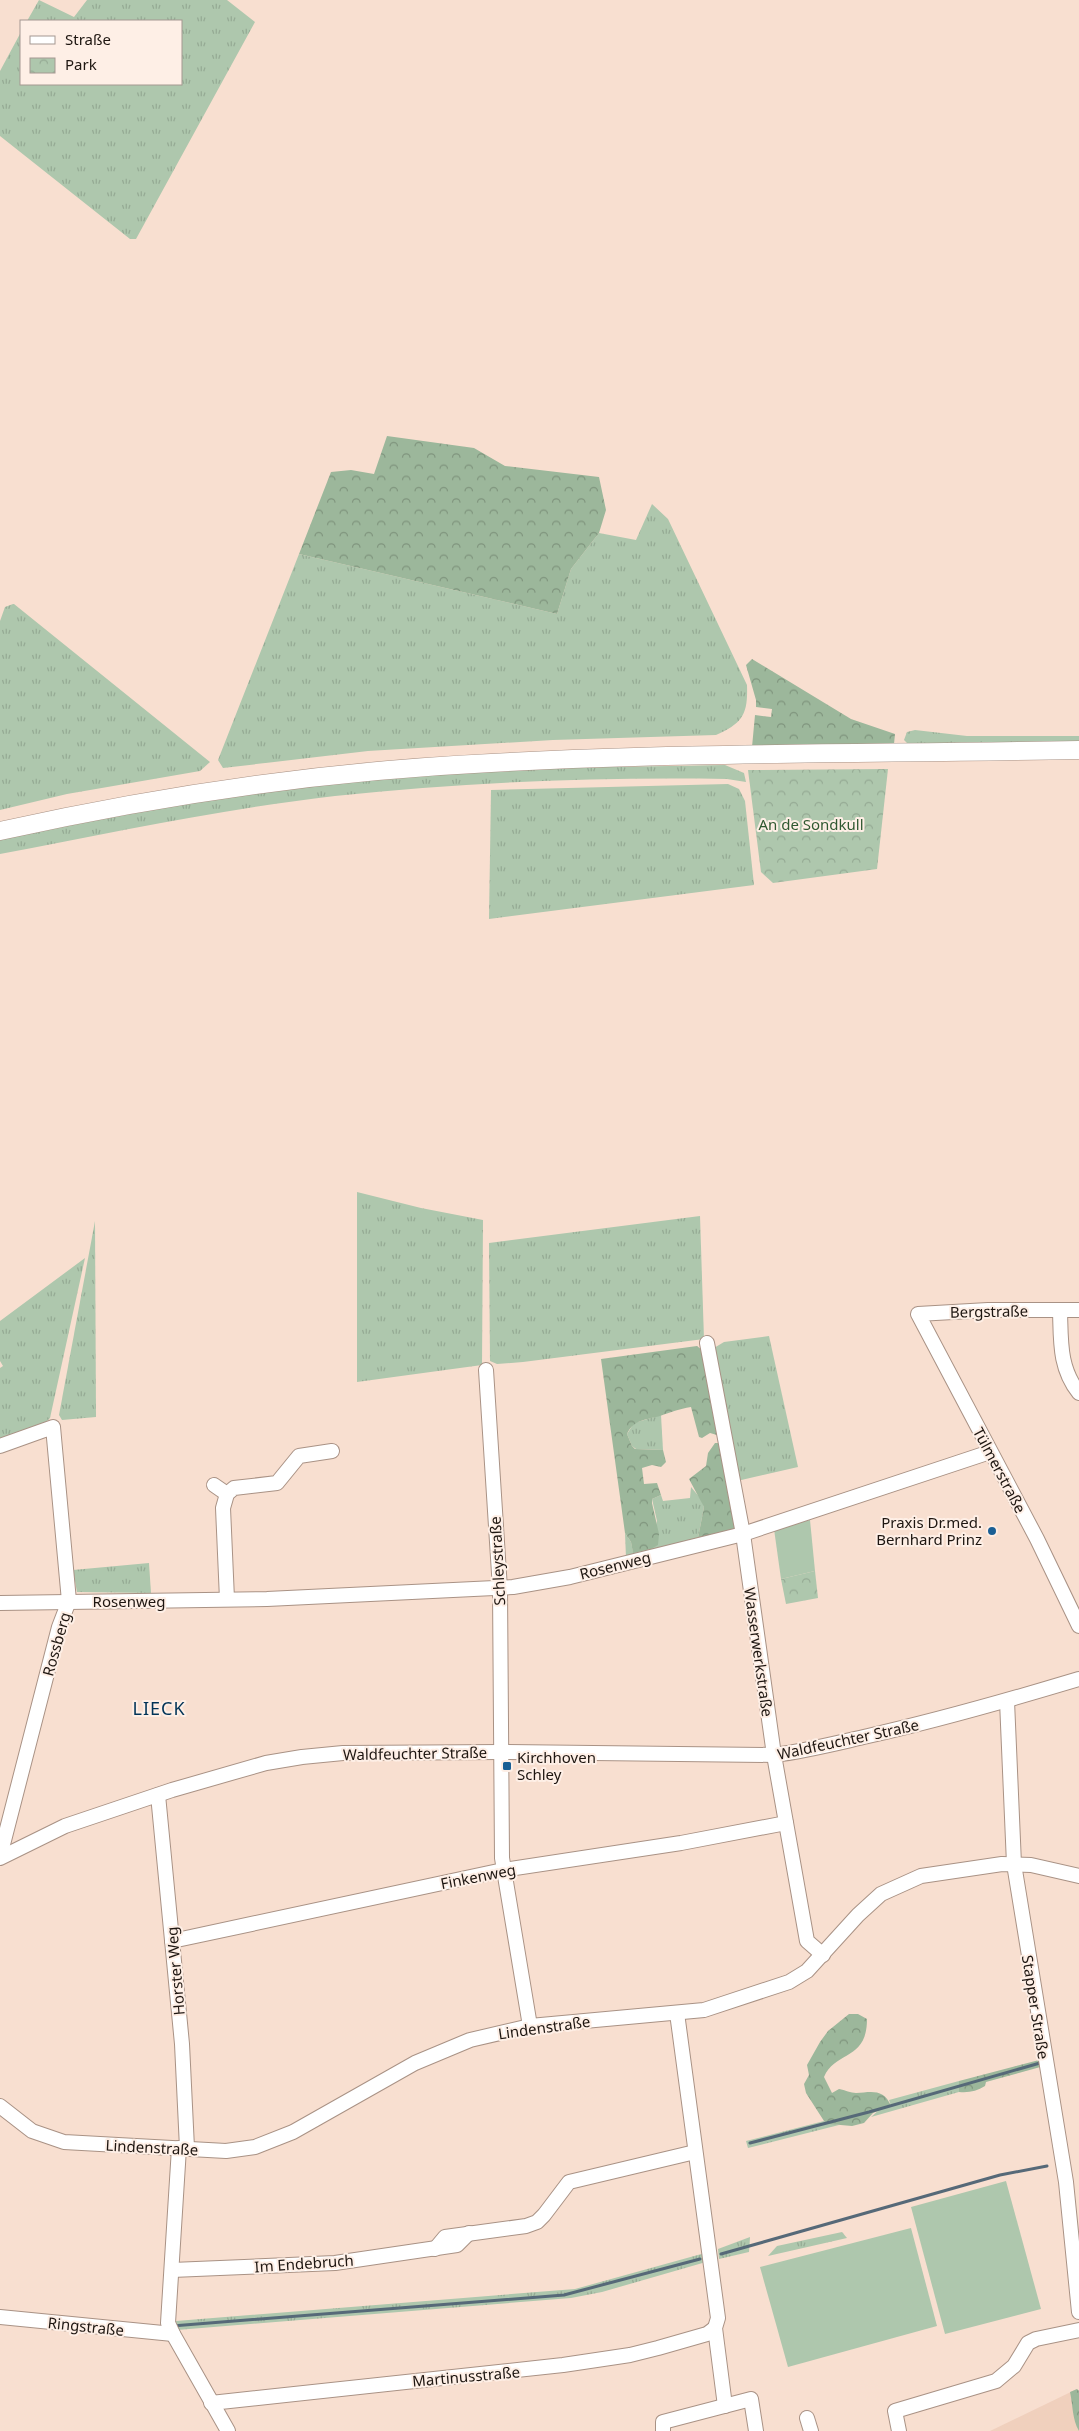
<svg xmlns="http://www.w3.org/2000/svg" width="1079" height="2431" viewBox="0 0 1079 2431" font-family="'Noto Sans',sans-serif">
<defs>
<pattern id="grass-tufts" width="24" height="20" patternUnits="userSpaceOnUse" patternTransform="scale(1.25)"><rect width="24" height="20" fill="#aec7ad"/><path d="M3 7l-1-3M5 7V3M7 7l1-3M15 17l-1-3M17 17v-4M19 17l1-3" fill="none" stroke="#95aa94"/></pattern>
<pattern id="forest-crowns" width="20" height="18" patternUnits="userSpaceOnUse" patternTransform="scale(1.25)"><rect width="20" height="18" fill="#9cb79b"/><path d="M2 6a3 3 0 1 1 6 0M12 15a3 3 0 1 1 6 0" fill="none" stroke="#7f947d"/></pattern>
<pattern id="park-crowns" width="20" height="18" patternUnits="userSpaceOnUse" patternTransform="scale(1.25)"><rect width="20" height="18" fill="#aec7ad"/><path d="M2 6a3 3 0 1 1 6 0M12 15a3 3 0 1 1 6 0" fill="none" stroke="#95aa94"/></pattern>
</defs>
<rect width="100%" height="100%" fill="#f8dfd0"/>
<polygon fill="#f0d0bd" points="1077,2389 1079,2391 1079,2431 990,2431"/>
<g fill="url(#grass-tufts)">
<polygon points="39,0 74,17 87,0 227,0 255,22 136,239 130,239 0,136 0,71 21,32 21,84 181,84 181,21 27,21"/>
<path d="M 652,504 L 668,519 L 747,685 C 748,714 743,723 716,735 L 553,740 L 368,751 L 223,768 L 218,760 L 299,554 L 557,614 L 571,569 L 599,533 L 636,540 Z"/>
<polygon points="13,604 14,604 210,762 200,771 67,794 0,810 0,621 5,607"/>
<polygon points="915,730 967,736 1079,736 1079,744 912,748 904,740 907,732"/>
<path d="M 725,765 L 744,773 L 746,782 L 727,779 C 596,777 466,782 335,796 C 222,809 111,833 0,854 L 0,840 C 137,811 275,786 415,775 C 518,767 622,767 725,765 Z"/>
<polygon points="728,784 739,789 745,801 754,885 489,919 491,790"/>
<polygon points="357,1192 421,1208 483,1220 482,1365 357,1382"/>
<polygon points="700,1216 704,1339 523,1362 497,1364 490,1361 489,1243"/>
<polygon points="95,1221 96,1417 62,1420 59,1415"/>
<polygon points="85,1258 50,1418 44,1424 0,1441 0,1368 3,1366 0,1361 0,1321"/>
<polygon points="769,1336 798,1467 737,1481 714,1348 724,1342"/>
<polygon points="661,1415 663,1450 636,1449 632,1446 627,1434 634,1423"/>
<polygon points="691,1487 701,1499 704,1507 697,1543 626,1558 625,1533 631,1542 633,1552 651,1549 657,1521 652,1499 661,1495 663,1501 690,1498"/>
<polygon points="149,1563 151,1593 77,1592 73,1570"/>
<polygon points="959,2081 959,2092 871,2117 879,2110 891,2106 889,2100"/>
<polygon points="824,2121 839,2125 748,2148 746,2141"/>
<polygon points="842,2232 847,2238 768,2256 777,2246"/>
<polygon points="750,2237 749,2252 719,2259 718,2249"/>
<polygon points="705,2253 706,2262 602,2292 571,2298 177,2330 176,2321 575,2289"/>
</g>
<g fill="url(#forest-crowns)">
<polygon points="387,436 474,448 505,466 599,477 606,510 599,533 571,569 557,614 299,554 331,472 351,470 374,474"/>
<polygon points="752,659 851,719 895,734 894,744 752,747 755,715 771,717 772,709 756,707 756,700 746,665"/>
<path d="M 697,1346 L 702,1350 L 718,1430 L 717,1435 L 710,1433 L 702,1438 L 699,1437 L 691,1407 C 679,1409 671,1412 660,1416 C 646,1420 634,1419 627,1434 L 632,1446 L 635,1449 L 663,1450 L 666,1462 L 661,1467 L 652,1465 L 642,1468 L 644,1484 L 657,1483 L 661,1495 L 652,1499 L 652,1503 L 659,1534 L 658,1545 L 651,1549 L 633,1553 L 631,1542 L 625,1533 L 601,1359 Z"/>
<polygon points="715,1443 720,1443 736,1529 697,1543 704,1507 689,1479 706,1466 708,1453"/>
<path d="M 849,2014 L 858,2014 L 867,2019 C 867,2061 836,2050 824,2077 L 832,2093 L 839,2089 C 845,2090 851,2093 856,2093 C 871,2092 884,2088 891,2106 L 873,2113 L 864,2123 L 852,2126 L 829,2124 L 824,2121 L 806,2093 L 804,2084 L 809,2075 L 807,2065 L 820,2042 L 828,2031 Z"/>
<path d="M 1043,2059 L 1044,2066 L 986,2082 L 985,2086 C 977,2091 969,2093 959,2092 L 959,2081 Z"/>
<path d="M 1077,2389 L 1079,2391 L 1079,2431 C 1072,2419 1073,2405 1070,2392 Z"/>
</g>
<g fill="url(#park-crowns)">
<polygon points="888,769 877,869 773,883 761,872 748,770"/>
<polygon points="815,1571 818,1598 786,1604 781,1579"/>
</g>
<g fill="#aec7ad">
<polygon points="810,1520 815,1571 781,1579 774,1529"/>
<polygon points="1006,2181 1041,2309 945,2334 911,2207"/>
<polygon points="911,2228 937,2326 788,2367 760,2267"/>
</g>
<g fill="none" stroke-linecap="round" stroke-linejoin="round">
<g stroke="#566978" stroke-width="3">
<polyline points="750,2143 869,2112 1040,2063"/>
<polyline points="721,2254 1000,2175 1047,2166"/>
<polyline points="172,2326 564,2295 700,2259"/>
</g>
<defs>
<g id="minor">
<polyline points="1079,1310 988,1310 918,1314 1037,1539 1079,1626"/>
<path d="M 1060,1311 C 1061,1341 1059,1368 1079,1393"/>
<polyline points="707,1343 743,1534 774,1755 807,1941 823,1955"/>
<polyline points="486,1370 500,1589 502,1858 530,2026"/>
<polyline points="0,1446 53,1427 69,1601 59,1627 0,1856"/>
<polyline points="214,1485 227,1494"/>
<polyline points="227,1599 223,1508 227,1494 234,1488 277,1483 299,1456 332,1451"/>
<polyline points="0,1603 267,1599 513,1587 570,1577 743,1534 990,1452"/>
<polyline points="1007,1701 1014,1864 1066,2182 1079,2312"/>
<polyline points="158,1795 182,2044 187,2148"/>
<path d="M 0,1858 L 65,1826 L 172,1790 L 266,1763 L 302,1757 L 343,1753 L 502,1752 L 774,1755 C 806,1751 837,1743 868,1736 C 939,1720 1009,1700 1079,1679"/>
<polyline points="172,1941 503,1870 681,1843 786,1823"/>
<polyline points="677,2013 718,2318 715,2328 725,2406"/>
<polyline points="0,2106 32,2131 64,2142 226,2151 255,2147 293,2132 415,2063 470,2040 530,2026 704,2010 789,1982 807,1971 858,1915 881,1894 921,1876 1002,1864 1031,1865 1079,1876"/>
<polyline points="179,2148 168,2323 173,2334 228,2431"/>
<polyline points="435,2249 445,2237 526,2226 537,2222 544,2215 569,2182 695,2152"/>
<polyline points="172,2270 335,2263 457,2245 469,2233"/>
<polyline points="0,2317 173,2334"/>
<polyline points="211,2403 563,2365 630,2355 658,2348 707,2334 715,2328"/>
<polyline points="807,2418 811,2431"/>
<polyline points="663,2431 663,2422 751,2399 756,2431"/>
<polyline points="899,2431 895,2411 996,2381 1014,2366 1028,2343 1036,2339 1079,2330"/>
</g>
<path id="major" d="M 0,831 C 161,795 325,771 491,763 C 686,752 883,754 1079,750"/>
</defs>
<use href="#minor" stroke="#a99285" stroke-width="16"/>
<use href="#major" stroke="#a99285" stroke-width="19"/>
<use href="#minor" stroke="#fff" stroke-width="14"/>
<use href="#major" stroke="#fff" stroke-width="18"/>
</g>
<g fill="#1a5f94" stroke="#feefe6" stroke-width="2">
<circle cx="992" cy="1531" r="5"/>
<rect x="502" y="1761" width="10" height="10" rx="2.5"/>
</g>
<g text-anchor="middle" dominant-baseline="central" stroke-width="4" stroke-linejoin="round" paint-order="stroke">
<g font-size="15" fill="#2f5830" stroke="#feefe6">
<text x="811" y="824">An de Sondkull</text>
</g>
<g font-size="15" fill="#1e1611" stroke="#feefe6">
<text transform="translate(989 1311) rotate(-1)">Bergstraße</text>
<text transform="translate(1000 1470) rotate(62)">Tülmerstraße</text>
<text transform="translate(497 1561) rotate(-93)">Schleystraße</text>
<text transform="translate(615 1565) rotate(-14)">Rosenweg</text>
<text x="129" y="1601">Rosenweg</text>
<text transform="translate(56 1644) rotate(-74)">Rossberg</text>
<text transform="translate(759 1652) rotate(82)">Wasserwerkstraße</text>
<text transform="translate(848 1739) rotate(-12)">Waldfeuchter Straße</text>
<text transform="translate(415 1753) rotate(-1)">Waldfeuchter Straße</text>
<text transform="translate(478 1876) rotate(-11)">Finkenweg</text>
<text transform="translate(175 1971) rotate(-95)">Horster Weg</text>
<text transform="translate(1036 2007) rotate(81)">Stapper Straße</text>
<text transform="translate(544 2027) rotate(-8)">Lindenstraße</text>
<text transform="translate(152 2147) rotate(3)">Lindenstraße</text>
<text transform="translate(304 2263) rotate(-4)">Im Endebruch</text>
<text transform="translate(86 2326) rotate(6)">Ringstraße</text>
<text transform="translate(466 2376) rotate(-5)">Martinusstraße</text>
</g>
<g font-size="15" fill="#1e1611" stroke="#feefe6" text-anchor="end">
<text x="982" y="1522">Praxis Dr.med.<tspan x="982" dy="17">Bernhard Prinz</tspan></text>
<text x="517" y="1757" text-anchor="start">Kirchhoven<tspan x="517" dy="17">Schley</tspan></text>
</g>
<g font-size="18" letter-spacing="1" fill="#013357" stroke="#feefe6">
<text x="159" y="1708">LIECK</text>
</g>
</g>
<rect x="20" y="20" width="162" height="65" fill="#feefe6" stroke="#a49891"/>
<rect x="30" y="36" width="25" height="8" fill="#ffffff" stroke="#a49891"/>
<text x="65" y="45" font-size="15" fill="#1e1611">Straße</text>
<rect x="30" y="58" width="25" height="15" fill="url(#park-crowns)" stroke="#a49891"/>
<text x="65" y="70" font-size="15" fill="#1e1611">Park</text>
</svg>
